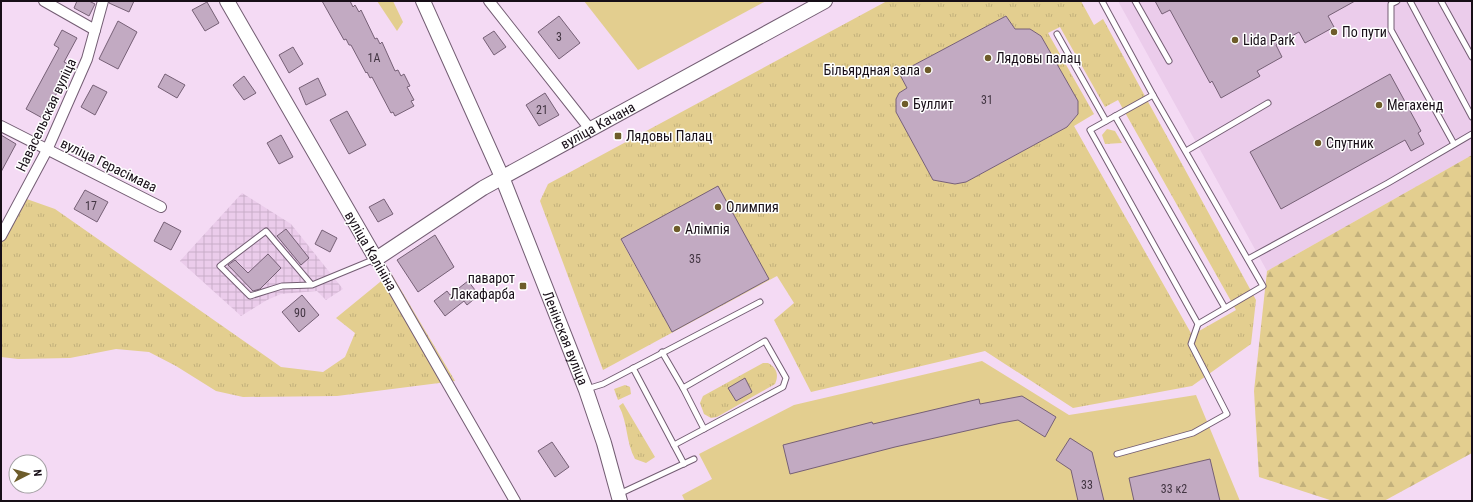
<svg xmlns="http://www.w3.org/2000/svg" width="1473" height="502" viewBox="0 0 1473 502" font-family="'Roboto Condensed',sans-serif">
<defs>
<pattern id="industrial-grid" width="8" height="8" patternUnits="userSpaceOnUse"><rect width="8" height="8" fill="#ebcceb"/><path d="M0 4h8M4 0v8" fill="none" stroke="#c9aec9"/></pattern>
<pattern id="grass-tufts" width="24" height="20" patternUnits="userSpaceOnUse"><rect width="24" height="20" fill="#e3ce8f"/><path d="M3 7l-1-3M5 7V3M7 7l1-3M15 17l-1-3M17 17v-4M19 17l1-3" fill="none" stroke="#c2b07b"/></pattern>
<pattern id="forest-firs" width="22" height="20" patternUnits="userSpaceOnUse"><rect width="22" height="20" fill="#e3ce8f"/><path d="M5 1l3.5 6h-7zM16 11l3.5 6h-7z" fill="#c2b07b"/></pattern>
</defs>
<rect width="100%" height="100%" fill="#f4daf4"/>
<polygon fill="#ebcceb" points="1118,1 1472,1 1472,155 1267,271"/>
<polygon fill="url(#industrial-grid)" points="242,193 291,224 343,289 326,300 317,291 281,294 267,300 241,316 180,261"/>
<g fill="url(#grass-tufts)" fill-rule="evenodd">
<path d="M 887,1 L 1081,1 L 1094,25 L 1103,19 L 1256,300 L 1251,344 L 1192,386 L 1073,408 L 985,351 L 811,392 L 774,320 L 794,303 L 777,276 L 603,370 L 540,201 L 548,184 ZM 1006,16 L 1015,29 L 1030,29 L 1041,36 L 1078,101 L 1078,114 L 1067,127 L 966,182 L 955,184 L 933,180 L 896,112 L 896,99 L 899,93 L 907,88 L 899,73 ZM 1060,27 L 1105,107 L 1118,100 L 1236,310 L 1192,335 L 1074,126 L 1094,114 L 1048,33 ZM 621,240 L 769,279 L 672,332 Z"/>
<polygon points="1107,129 1115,131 1122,143 1105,144 1102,135"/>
<polygon points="21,197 55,209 281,367 323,372 345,357 355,333 336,318 391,273 455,381 337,396 243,397 216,391 176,366 149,352 116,349 70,358 18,359 1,357 1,226"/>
<path d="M 763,363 L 768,363 C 777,368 779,375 775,384 L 717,417 L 711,418 L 704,414 L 700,403 L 703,396 Z"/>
<polygon points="625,385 630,387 631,394 618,400 614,389"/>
<path d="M 623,403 L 655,457 L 646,463 L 635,459 C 626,443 628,423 619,406 Z"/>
</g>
<polygon fill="url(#forest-firs)" points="1472,155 1472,453 1384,501 1333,501 1259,477 1254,391 1267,271"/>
<g fill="#e3ce8f">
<polygon points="377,1 393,1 403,22 397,31"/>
<polygon points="584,1 766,1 638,70"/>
<polygon points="982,361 1069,415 1196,395 1240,501 685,501 682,495 712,479 699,454 794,405"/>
</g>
<g fill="#c2aac2" stroke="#766076">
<polygon points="77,1 89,1 95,4 89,16 74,8"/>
<polygon points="109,1 134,1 129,12 109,3"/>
<polygon points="322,1 350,1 353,7 355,5 359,12 361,10 375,39 377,38 380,44 382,42 395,71 398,70 401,76 404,74 410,86 407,87 414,100 411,101 414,106 395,116 393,112 391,113 372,77 370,78 367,72 366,73 351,45 349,45 346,39 344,40"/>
<polygon points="1155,1 1355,1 1328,16 1334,27 1305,43 1299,32 1276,45 1282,57 1257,71 1260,76 1221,98 1212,81 1210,83 1170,10 1162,14"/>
<polygon points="207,2 219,23 205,31 192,10"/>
<polygon points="559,16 580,43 559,59 538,32"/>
<polygon points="1006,16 1015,29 1030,29 1041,36 1078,101 1078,114 1067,127 966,182 955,184 933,180 896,112 896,99 899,93 907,88 899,73"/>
<polygon points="118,21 137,32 118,69 99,59"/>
<polygon points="62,30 77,38 64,62 72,66 54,98 57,100 46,120 26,109 59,48 54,45"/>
<polygon points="494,31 506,47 494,55 483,38"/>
<polygon points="293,47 303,64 289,73 279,55"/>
<polygon points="165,74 185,85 177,98 158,87"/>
<polygon points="1390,74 1421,131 1418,133 1424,144 1411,151 1405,140 1281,209 1250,152"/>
<polygon points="244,76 256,93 244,100 233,85"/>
<polygon points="318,78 326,95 306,105 299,88"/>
<polygon points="93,85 107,92 95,115 81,107"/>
<polygon points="545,93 559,115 539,126 526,105"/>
<polygon points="347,111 366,145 349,154 330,120"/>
<polygon points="1,135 16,144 1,172"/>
<polygon points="281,135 293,157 279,164 267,143"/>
<polygon points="718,186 769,279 672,332 621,239"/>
<polygon points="85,190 108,202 97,222 74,209"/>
<polygon points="384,199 393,214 378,222 369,207"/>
<polygon points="164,222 181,231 171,250 154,241"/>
<polygon points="286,229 309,258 301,265 277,236"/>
<polygon points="322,230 337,238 330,252 315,244"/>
<polygon points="435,235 454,267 418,292 397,260"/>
<polygon points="268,254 281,268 260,289 253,291 228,265 235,260 248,273"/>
<polygon points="468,281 479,295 467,305 464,301 445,316 434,301 447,291 450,295"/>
<polygon points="302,295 319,315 299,332 282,312"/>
<polygon points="745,378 752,392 736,401 728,388"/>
<polygon points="1022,396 1056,417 1045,437 1018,420 1001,423 895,447 790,474 783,445 872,422 873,424 979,399 980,404"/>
<polygon points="1070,438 1092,452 1104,501 1078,501 1071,470 1056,460"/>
<polygon points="552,442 569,467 555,477 538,451"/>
<polygon points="1210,459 1220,501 1134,501 1129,478"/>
</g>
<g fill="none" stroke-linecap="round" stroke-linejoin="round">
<defs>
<g id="service">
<polyline points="1102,1 1153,95 1263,286 1198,324"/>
<polyline points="1135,1 1169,61"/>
<polyline points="1397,1 1391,4 1391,30 1454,144"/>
<polyline points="1410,1 1472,117"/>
<polyline points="1441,1 1472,57"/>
<polyline points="1057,34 1106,121"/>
<polyline points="1115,116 1225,308"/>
<polyline points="1186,151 1268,103"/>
<polyline points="1248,259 1388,183 1472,134"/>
<polyline points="312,285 282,286 250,296 220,266 266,231 312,285 375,259"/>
<polyline points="662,352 683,388 765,341 786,378 783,387 674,445"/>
<polyline points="633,368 684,464"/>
<polyline points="683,388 704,429"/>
<polyline points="587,389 603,384 760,302"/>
<polyline points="1117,454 1193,433 1227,414 1191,344 1198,324 1090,130 1153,95"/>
<polyline points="619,494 694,459"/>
</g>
<g id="minor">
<polyline points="44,1 95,30"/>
<polyline points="489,1 590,129"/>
<polyline points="1,126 161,207"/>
<polyline points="1,236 47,150 87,59 103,1"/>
<polyline points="376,259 515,501"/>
</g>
<g id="secondary">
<path id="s1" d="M 227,1 L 376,259 L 483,188 L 825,1"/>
<path id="s2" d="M 423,1 L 502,177 L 586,390 L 604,443 L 620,501"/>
</g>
</defs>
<use href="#service" stroke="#735d73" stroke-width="7"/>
<use href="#minor" stroke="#735d73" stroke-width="12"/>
<use href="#secondary" stroke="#735d73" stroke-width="16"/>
<use href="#service" stroke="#fff" stroke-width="5"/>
<use href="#minor" stroke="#fff" stroke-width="10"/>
<use href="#secondary" stroke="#fff" stroke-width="14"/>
</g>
<g fill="#6d5c2a" stroke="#fff" stroke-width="1.5">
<circle cx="1334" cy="32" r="4"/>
<circle cx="1235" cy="40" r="4"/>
<circle cx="988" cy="58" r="4"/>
<circle cx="928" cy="70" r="4"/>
<circle cx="905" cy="104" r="4"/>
<circle cx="1379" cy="105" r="4"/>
<rect x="614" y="132" width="8" height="8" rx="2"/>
<circle cx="1318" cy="143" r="4"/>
<circle cx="718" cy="207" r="4"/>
<circle cx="677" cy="229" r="4"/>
<rect x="519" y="282" width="8" height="8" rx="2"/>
</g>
<g text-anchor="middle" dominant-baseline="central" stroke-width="3" stroke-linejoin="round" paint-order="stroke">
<g font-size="12" fill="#423542">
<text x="559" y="37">3</text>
<text x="374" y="58">1А</text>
<text x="987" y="100">31</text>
<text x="542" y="110">21</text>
<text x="91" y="206">17</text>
<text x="695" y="259">35</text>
<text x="300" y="313">90</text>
<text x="1087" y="485">33</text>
<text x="1174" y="489">33 к2</text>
</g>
<g font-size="14" fill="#170e17" stroke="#fff" text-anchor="start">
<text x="1342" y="32">По пути</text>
<text x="1243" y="40">Lida Park</text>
<text x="996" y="58">Лядовы палац</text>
<text x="920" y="70" text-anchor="end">Більярдная зала</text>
<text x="913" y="104">Буллит</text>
<text x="1387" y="105">Мегахенд</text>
<text x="626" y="136">Лядовы Палац</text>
<text x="1326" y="143">Спутник</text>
<text x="726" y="207">Олимпия</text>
<text x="685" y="229">Алімпія</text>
<text x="515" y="278" text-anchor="end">паварот<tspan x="515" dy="16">Лакафарба</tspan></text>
</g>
<g font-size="14" fill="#170e17" stroke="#fff">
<text transform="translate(46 115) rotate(-65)">Навасельская вуліца</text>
<text stroke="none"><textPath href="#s1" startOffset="557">вуліца Качана</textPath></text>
<text transform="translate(109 165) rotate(26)">вуліца Герасімава</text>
<text transform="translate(371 251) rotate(60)">вуліца Калініна</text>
<text stroke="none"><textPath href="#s2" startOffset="366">Ленінская вуліца</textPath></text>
</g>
</g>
<rect width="1473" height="502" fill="none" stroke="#170e17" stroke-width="4"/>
<g transform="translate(28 474) rotate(84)"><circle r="19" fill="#ffffff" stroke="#a29fa2"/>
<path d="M0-3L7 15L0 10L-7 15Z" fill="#6d5c2a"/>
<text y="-6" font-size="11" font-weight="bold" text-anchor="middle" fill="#170e17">N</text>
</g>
</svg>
